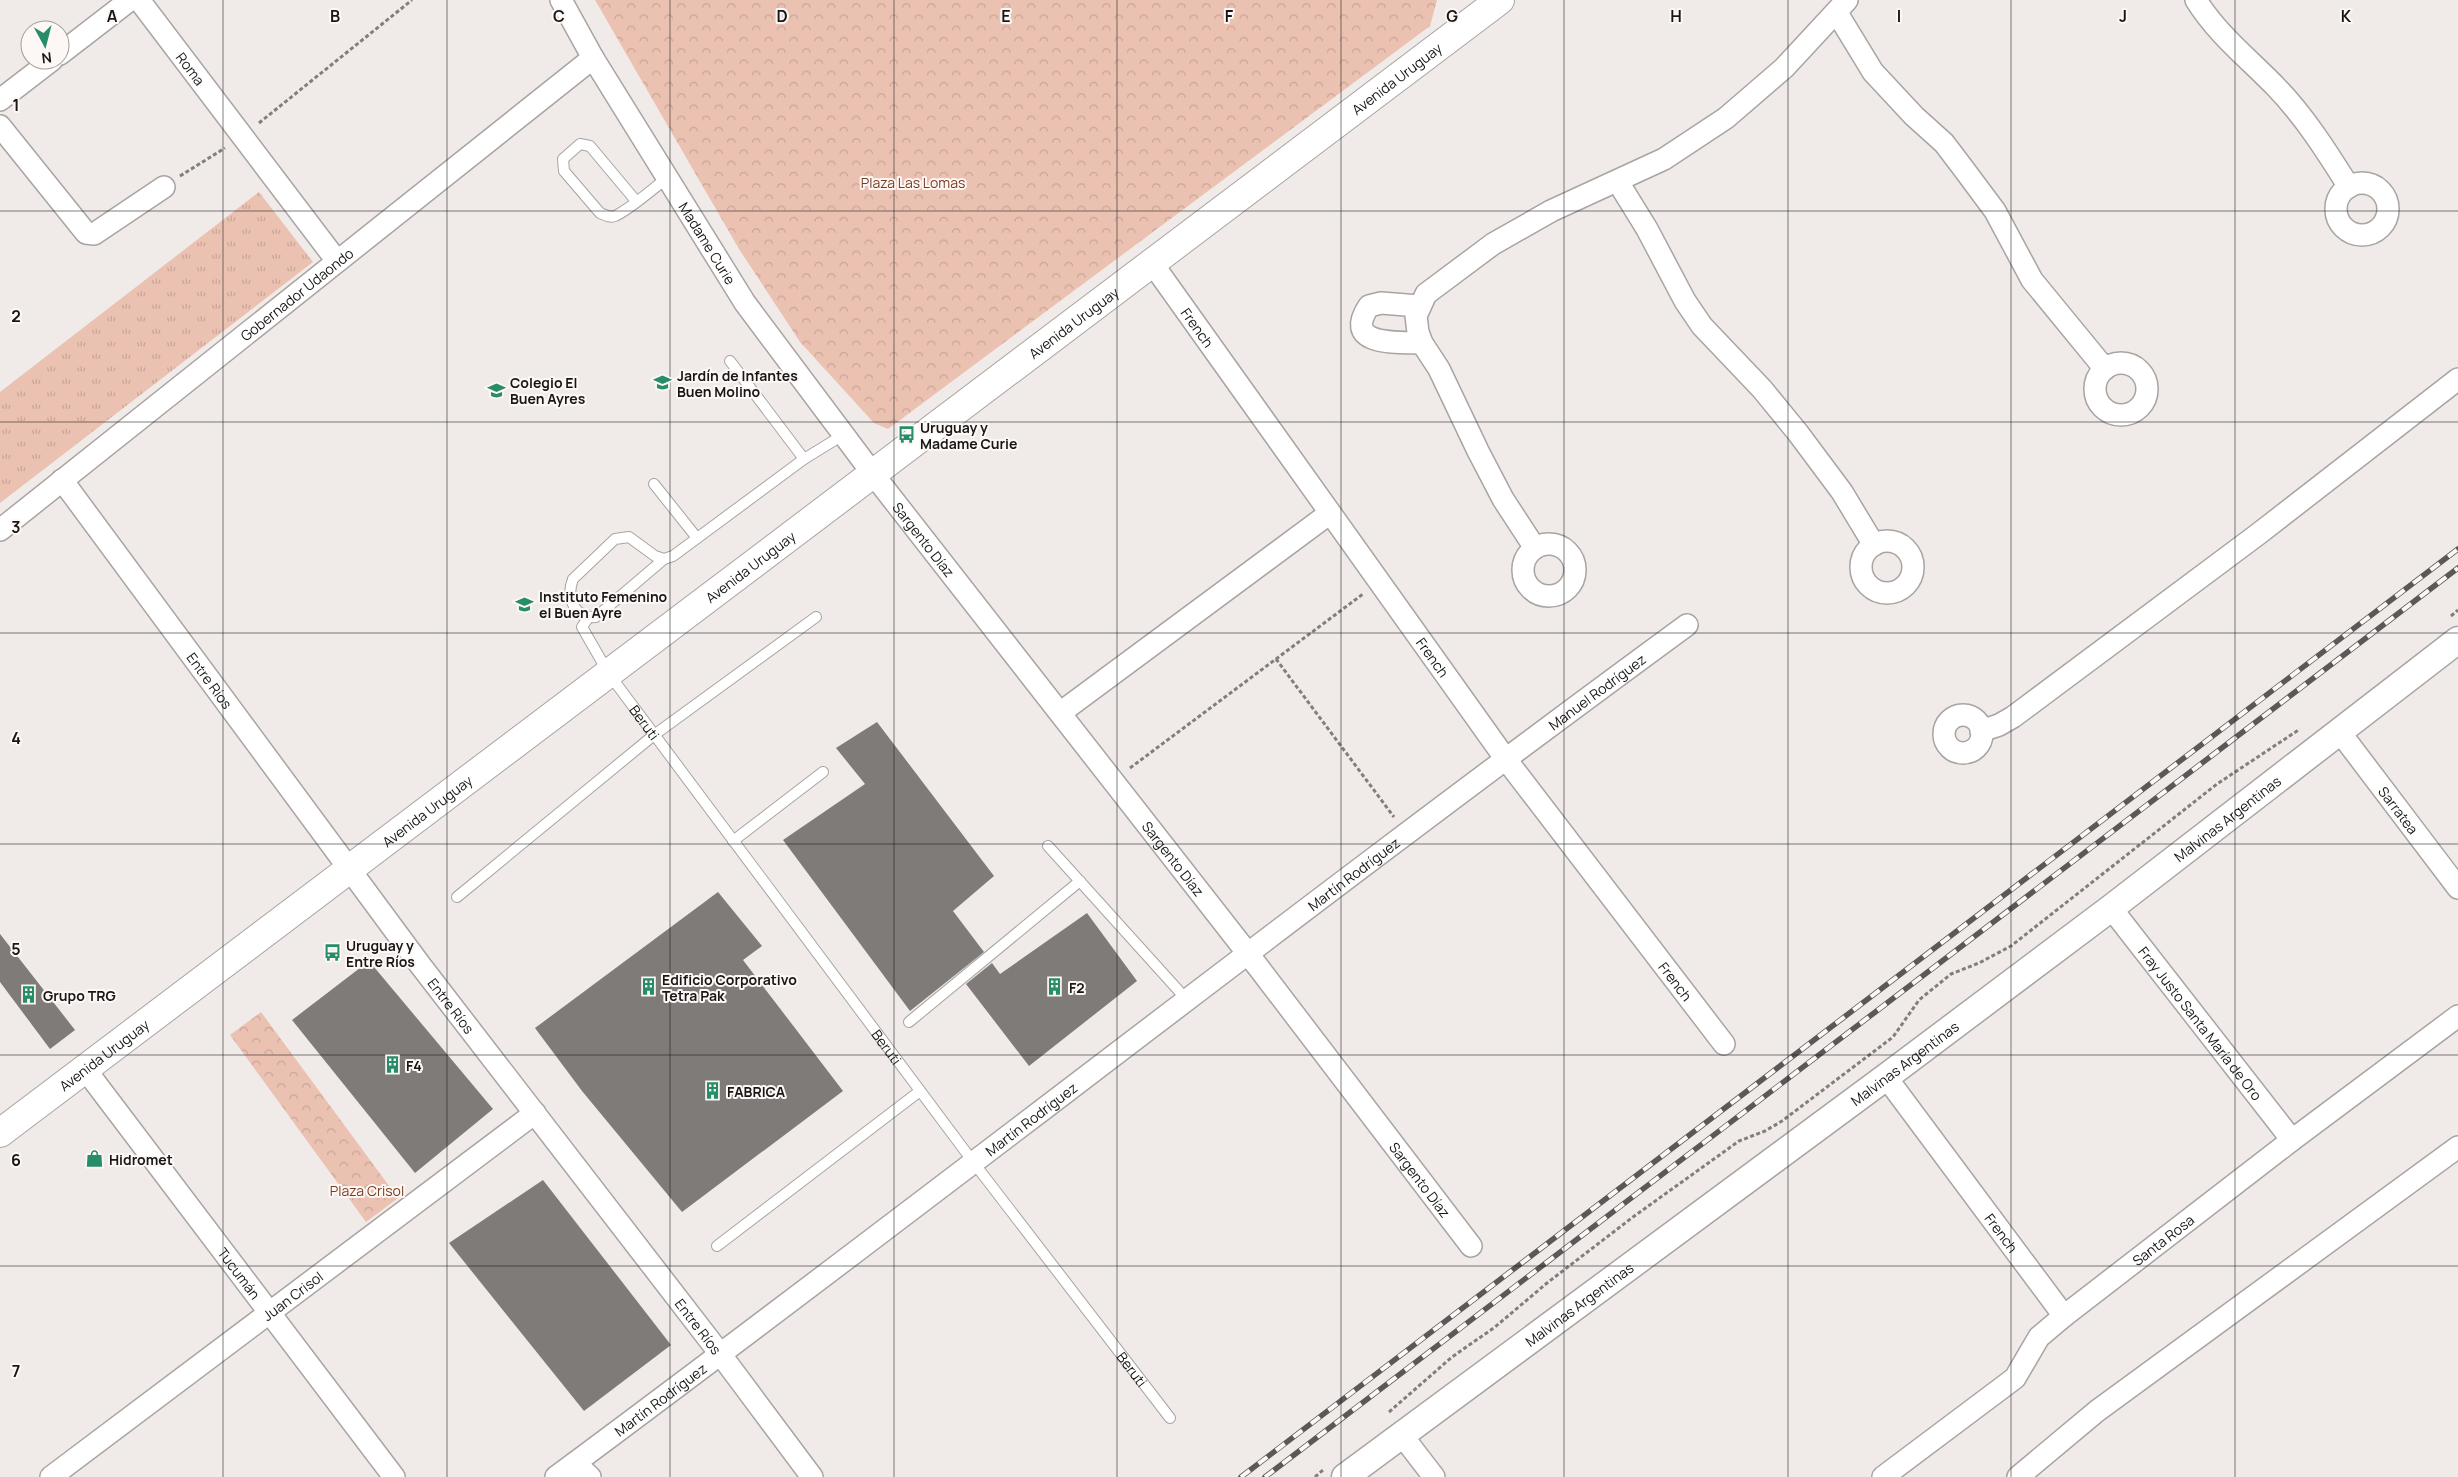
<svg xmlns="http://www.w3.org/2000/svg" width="2458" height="1477" viewBox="0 0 2458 1477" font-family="Manrope,sans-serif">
<defs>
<pattern id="grass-tufts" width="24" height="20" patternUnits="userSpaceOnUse" patternTransform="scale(1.25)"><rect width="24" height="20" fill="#ebc1b1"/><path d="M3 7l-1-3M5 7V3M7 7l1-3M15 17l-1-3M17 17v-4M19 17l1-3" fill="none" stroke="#c9a598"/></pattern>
<pattern id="forest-crowns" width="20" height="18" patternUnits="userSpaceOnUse" patternTransform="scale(1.25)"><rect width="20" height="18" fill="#ebc1b1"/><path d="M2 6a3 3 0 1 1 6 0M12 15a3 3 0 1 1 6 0" fill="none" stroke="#c9a598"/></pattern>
</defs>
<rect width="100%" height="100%" fill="#f0ebe9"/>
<polygon fill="url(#grass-tufts)" points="259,192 313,262 0,503 0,392"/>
<g fill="url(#forest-crowns)">
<polygon points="595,0 1437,0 1430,26 888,429 874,423 800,342 739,249"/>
<polygon points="261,1012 398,1198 366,1222 230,1035"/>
</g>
<g fill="#7f7b79">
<polygon points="877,722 994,876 953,911 984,952 910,1011 783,840 865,784 836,748"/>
<polygon points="718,892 762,946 743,960 843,1091 682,1212 582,1091 535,1028"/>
<polygon points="1087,913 1137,981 1029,1066 966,984 992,963 1000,974"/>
<polygon points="0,934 75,1030 50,1049 0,982"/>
<polygon points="369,961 493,1109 415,1173 292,1020"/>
<polygon points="543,1180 671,1345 584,1411 449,1243"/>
</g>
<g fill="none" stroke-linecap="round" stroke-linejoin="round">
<defs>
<g id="service">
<path d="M 636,201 L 590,146 L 580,144 L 563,159 L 564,171 L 600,213 C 605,215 610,218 615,216 C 629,210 654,188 667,178"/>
<polyline points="730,361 804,459"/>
<polyline points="654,484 697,538"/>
<path d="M 664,559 L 655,556 L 629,537 L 615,539 L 573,579 C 566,597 574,619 596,617 L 664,559 L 673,556 L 804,459 L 843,435"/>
<path id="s1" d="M 588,618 L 582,627 L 609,674 L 974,1163 L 1170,1418"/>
<polyline points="733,841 823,772"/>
<polyline points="1048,846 1188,1001"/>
<polyline points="457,897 654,735 816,617"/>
<polyline points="909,1022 1080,881"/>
<polyline points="717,1246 920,1091"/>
</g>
<g id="minor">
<path id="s2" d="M 139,0 L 337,261"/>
<path id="s3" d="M 561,0 L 593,58 L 745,303 L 873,474 L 1249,955 L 1471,1246"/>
<path d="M 2196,0 C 2217,34 2249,59 2276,87 C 2305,117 2327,152 2349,187"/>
<polyline points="1837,13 1873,72 1914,116 1944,143 1963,168 1995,211 2032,280 2105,369"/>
<polyline points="60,54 130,0"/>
<polyline points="0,100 52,60"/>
<polyline points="0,126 86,233 94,234 164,187"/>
<polyline points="1618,182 1647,229 1685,301 1702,326 1762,389 1798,433 1842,492 1874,545"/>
<circle cx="2362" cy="209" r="26"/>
<path id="s4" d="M 1152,263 L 1505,758 L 1724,1044"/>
<path d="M 1419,306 L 1381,303 L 1369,306 C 1341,347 1399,342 1422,343"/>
<circle cx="2121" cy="389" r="26"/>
<path id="s5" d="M 62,480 L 421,966 L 721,1355 L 812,1477"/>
<path id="s6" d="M 0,530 L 593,58"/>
<circle cx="1887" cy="567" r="26"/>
<circle cx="1549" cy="570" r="26"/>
<polyline points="1535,548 1503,499 1478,451 1439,369 1422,343 1418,332 1416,316 1426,294 1493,244 1551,211 1664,159 1726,118 1784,68 1847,0"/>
<polyline points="1060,713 1330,513"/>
<circle cx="1963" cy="734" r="19"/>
<polyline points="1981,731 1999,725 2013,717 2257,535 2458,379"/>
<path id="s7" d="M 2339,731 L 2458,888"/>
<path id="s8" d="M 2111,908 L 2292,1140"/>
<path id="s9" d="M 85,1069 L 394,1477"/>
<path id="s10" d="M 1886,1077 L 2064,1316"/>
<polyline points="1401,1434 1434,1477"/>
<polyline points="575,1463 590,1477"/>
<path id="s11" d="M 51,1477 L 535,1113"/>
<path id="s12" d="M 556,1477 C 935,1196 1306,904 1687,625"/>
<path id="s13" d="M 1883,1477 L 2015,1378 L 2039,1337 L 2064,1316 L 2292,1140 L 2458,1016"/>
<polyline points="2018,1477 2097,1411 2458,1147"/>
</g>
<g id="tertiary">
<path id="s14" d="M 1345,1477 L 1886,1077 L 2111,908 L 2458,640"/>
</g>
<g id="secondary">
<path id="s15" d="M 0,1133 L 1500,0"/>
</g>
</defs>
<use href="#service" stroke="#a9a4a2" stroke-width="12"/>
<use href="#minor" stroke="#a9a4a2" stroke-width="24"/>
<use href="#tertiary" stroke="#a9a4a2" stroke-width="29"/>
<use href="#secondary" stroke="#a9a4a2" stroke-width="30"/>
<g stroke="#817e7d" stroke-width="3" stroke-dasharray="4 2.5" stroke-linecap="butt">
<polyline points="259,123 412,0"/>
<polyline points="180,176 225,148"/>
<polyline points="2451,616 2458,610"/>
<polyline points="1276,659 1394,817"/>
<polyline points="1130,768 1363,594"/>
<polyline points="1389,1412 1452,1357 1495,1327 1547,1283 1633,1217 1739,1141 1765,1131 1782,1121 1893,1037 1919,1000 1951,974 1979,963 2011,946 2217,784 2300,729"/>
<polyline points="1315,1477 1323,1470"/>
</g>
<use href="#service" stroke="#fff" stroke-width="10"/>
<use href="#minor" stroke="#fff" stroke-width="21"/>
<use href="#tertiary" stroke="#fff" stroke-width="26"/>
<use href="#secondary" stroke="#fff" stroke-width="28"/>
<defs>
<g id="rail">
<polyline points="1241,1477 2458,549"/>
<polyline points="1265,1477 2458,568"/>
</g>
</defs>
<use href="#rail" stroke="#5b5958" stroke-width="5.5"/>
<use href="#rail" stroke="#fdf8f6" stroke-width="4" stroke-dasharray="11" stroke-linecap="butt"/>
</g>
<path fill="none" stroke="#181716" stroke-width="1" stroke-opacity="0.55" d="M 223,0 L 223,1477M 447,0 L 447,1477M 670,0 L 670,1477M 894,0 L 894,1477M 1117,0 L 1117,1477M 1341,0 L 1341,1477M 1564,0 L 1564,1477M 1788,0 L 1788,1477M 2011,0 L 2011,1477M 2235,0 L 2235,1477M 0,211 L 2458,211M 0,422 L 2458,422M 0,633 L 2458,633M 0,844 L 2458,844M 0,1055 L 2458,1055M 0,1266 L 2458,1266"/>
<defs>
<symbol id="school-bare" viewBox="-9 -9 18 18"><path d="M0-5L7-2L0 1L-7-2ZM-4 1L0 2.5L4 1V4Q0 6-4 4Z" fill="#278c68" stroke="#fdf8f6" stroke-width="2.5" paint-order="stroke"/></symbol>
<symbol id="bus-bare" viewBox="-9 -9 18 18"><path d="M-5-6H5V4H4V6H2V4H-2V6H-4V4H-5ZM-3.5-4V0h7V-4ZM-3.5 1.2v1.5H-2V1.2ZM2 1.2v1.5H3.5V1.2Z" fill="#278c68" stroke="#fdf8f6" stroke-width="2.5" paint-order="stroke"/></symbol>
<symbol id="building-bare" viewBox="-9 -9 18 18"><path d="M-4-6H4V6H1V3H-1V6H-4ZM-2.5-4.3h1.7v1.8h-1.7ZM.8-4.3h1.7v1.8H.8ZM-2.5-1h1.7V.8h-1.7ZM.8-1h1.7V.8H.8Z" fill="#278c68" stroke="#fdf8f6" stroke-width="2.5" paint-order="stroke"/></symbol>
<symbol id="shop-bare" viewBox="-9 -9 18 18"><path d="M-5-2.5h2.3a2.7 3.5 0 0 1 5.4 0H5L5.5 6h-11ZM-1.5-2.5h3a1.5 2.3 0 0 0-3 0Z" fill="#278c68" stroke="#fdf8f6" stroke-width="2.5" paint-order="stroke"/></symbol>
</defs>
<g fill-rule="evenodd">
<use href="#school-bare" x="650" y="370" width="25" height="25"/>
<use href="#school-bare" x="484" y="378" width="25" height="25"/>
<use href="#bus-bare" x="894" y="422" width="25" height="25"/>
<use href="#school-bare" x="512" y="592" width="25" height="25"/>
<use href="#bus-bare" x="320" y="940" width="25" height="25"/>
<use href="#building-bare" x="636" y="974" width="25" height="25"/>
<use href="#building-bare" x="1042" y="974" width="25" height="25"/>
<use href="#building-bare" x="16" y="982" width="25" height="25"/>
<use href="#building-bare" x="380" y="1052" width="25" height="25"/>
<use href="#building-bare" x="700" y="1078" width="25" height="25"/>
<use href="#shop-bare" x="82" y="1146" width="25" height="25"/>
</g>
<g text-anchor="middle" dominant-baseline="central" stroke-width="4" stroke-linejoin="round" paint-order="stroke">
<g font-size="14" fill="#181716" stroke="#fdf8f6">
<text stroke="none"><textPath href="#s2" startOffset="86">Roma</textPath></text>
<text stroke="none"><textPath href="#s15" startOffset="1750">Avenida Uruguay</textPath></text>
<text stroke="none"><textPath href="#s3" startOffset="284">Madame Curie</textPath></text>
<text stroke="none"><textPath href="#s6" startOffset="379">Gobernador Udaondo</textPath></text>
<text stroke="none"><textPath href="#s15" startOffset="1345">Avenida Uruguay</textPath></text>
<text stroke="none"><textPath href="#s4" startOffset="79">French</textPath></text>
<text stroke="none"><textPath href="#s3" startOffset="651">Sargento Díaz</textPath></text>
<text stroke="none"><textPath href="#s15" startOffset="940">Avenida Uruguay</textPath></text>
<text stroke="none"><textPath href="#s4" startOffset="484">French</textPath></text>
<text stroke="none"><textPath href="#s5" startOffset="249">Entre Ríos</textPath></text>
<text stroke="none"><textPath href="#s12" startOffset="1304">Manuel Rodríguez</textPath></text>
<text stroke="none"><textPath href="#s1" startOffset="125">Beruti</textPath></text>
<text stroke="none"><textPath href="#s7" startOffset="99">Sarratea</textPath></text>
<text stroke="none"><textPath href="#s15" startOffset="535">Avenida Uruguay</textPath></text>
<text stroke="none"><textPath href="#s14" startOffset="1101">Malvinas Argentinas</textPath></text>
<text stroke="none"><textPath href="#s3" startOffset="1056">Sargento Díaz</textPath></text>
<text stroke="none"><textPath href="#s12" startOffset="1000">Martín Rodríguez</textPath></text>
<text stroke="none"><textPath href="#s4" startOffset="889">French</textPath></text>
<text stroke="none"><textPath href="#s5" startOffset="654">Entre Ríos</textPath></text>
<text stroke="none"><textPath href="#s8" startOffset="146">Fray Justo Santa María de Oro</textPath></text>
<text stroke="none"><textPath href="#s1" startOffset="530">Beruti</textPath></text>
<text stroke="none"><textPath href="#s15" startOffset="130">Avenida Uruguay</textPath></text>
<text stroke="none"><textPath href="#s14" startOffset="696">Malvinas Argentinas</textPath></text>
<text stroke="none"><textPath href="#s12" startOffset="595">Martín Rodríguez</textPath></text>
<text stroke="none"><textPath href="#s3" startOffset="1461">Sargento Díaz</textPath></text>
<text stroke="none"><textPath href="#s10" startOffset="194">French</textPath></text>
<text stroke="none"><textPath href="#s13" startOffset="370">Santa Rosa</textPath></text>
<text stroke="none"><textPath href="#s9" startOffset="256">Tucumán</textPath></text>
<text stroke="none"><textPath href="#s11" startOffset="302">Juan Crisol</textPath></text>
<text stroke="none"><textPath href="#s14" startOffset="291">Malvinas Argentinas</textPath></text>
<text stroke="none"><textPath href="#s5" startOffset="1059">Entre Ríos</textPath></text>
<text stroke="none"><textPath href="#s1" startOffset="935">Beruti</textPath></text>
<text stroke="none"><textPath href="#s12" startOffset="130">Martín Rodríguez</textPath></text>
</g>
<g font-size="14" fill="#7b3c20" stroke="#fdf8f6">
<text x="913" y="182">Plaza Las Lomas</text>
<text x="367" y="1190">Plaza Crisol</text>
</g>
<g font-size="14" font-weight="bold" fill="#181716" stroke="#fdf8f6" text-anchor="start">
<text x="677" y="375">Jardín de Infantes<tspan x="677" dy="16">Buen Molino</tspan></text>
<text x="510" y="382">Colegio El<tspan x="510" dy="16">Buen Ayres</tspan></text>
<text x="920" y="427">Uruguay y<tspan x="920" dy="16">Madame Curie</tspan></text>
<text x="539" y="596">Instituto Femenino<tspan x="539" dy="16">el Buen Ayre</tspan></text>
<text x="346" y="945">Uruguay y<tspan x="346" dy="16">Entre Ríos</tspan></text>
<text x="662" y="979">Edificio Corporativo<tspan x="662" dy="16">Tetra Pak</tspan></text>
<text x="1069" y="987">F2</text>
<text x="43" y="995">Grupo TRG</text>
<text x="406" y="1065">F4</text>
<text x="727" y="1091">FABRICA</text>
<text x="109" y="1159">Hidromet</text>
</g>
</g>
<g font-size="16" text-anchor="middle" font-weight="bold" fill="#181716" stroke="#fdf8f6" stroke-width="4" stroke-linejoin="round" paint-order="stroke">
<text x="112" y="22">A</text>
<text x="335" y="22">B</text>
<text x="559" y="22">C</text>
<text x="782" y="22">D</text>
<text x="1006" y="22">E</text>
<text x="1229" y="22">F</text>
<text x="1452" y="22">G</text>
<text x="1676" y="22">H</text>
<text x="1899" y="22">I</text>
<text x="2123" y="22">J</text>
<text x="2346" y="22">K</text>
<text x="16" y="111">1</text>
<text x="16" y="322">2</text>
<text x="16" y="533">3</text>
<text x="16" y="744">4</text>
<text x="16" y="955">5</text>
<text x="16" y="1166">6</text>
<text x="16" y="1377">7</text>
</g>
<g transform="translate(45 45) rotate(173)"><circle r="24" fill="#fdf8f6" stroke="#a19e9c"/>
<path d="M0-4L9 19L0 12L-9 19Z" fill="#278c68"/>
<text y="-8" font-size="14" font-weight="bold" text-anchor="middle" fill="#181716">N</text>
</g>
</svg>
